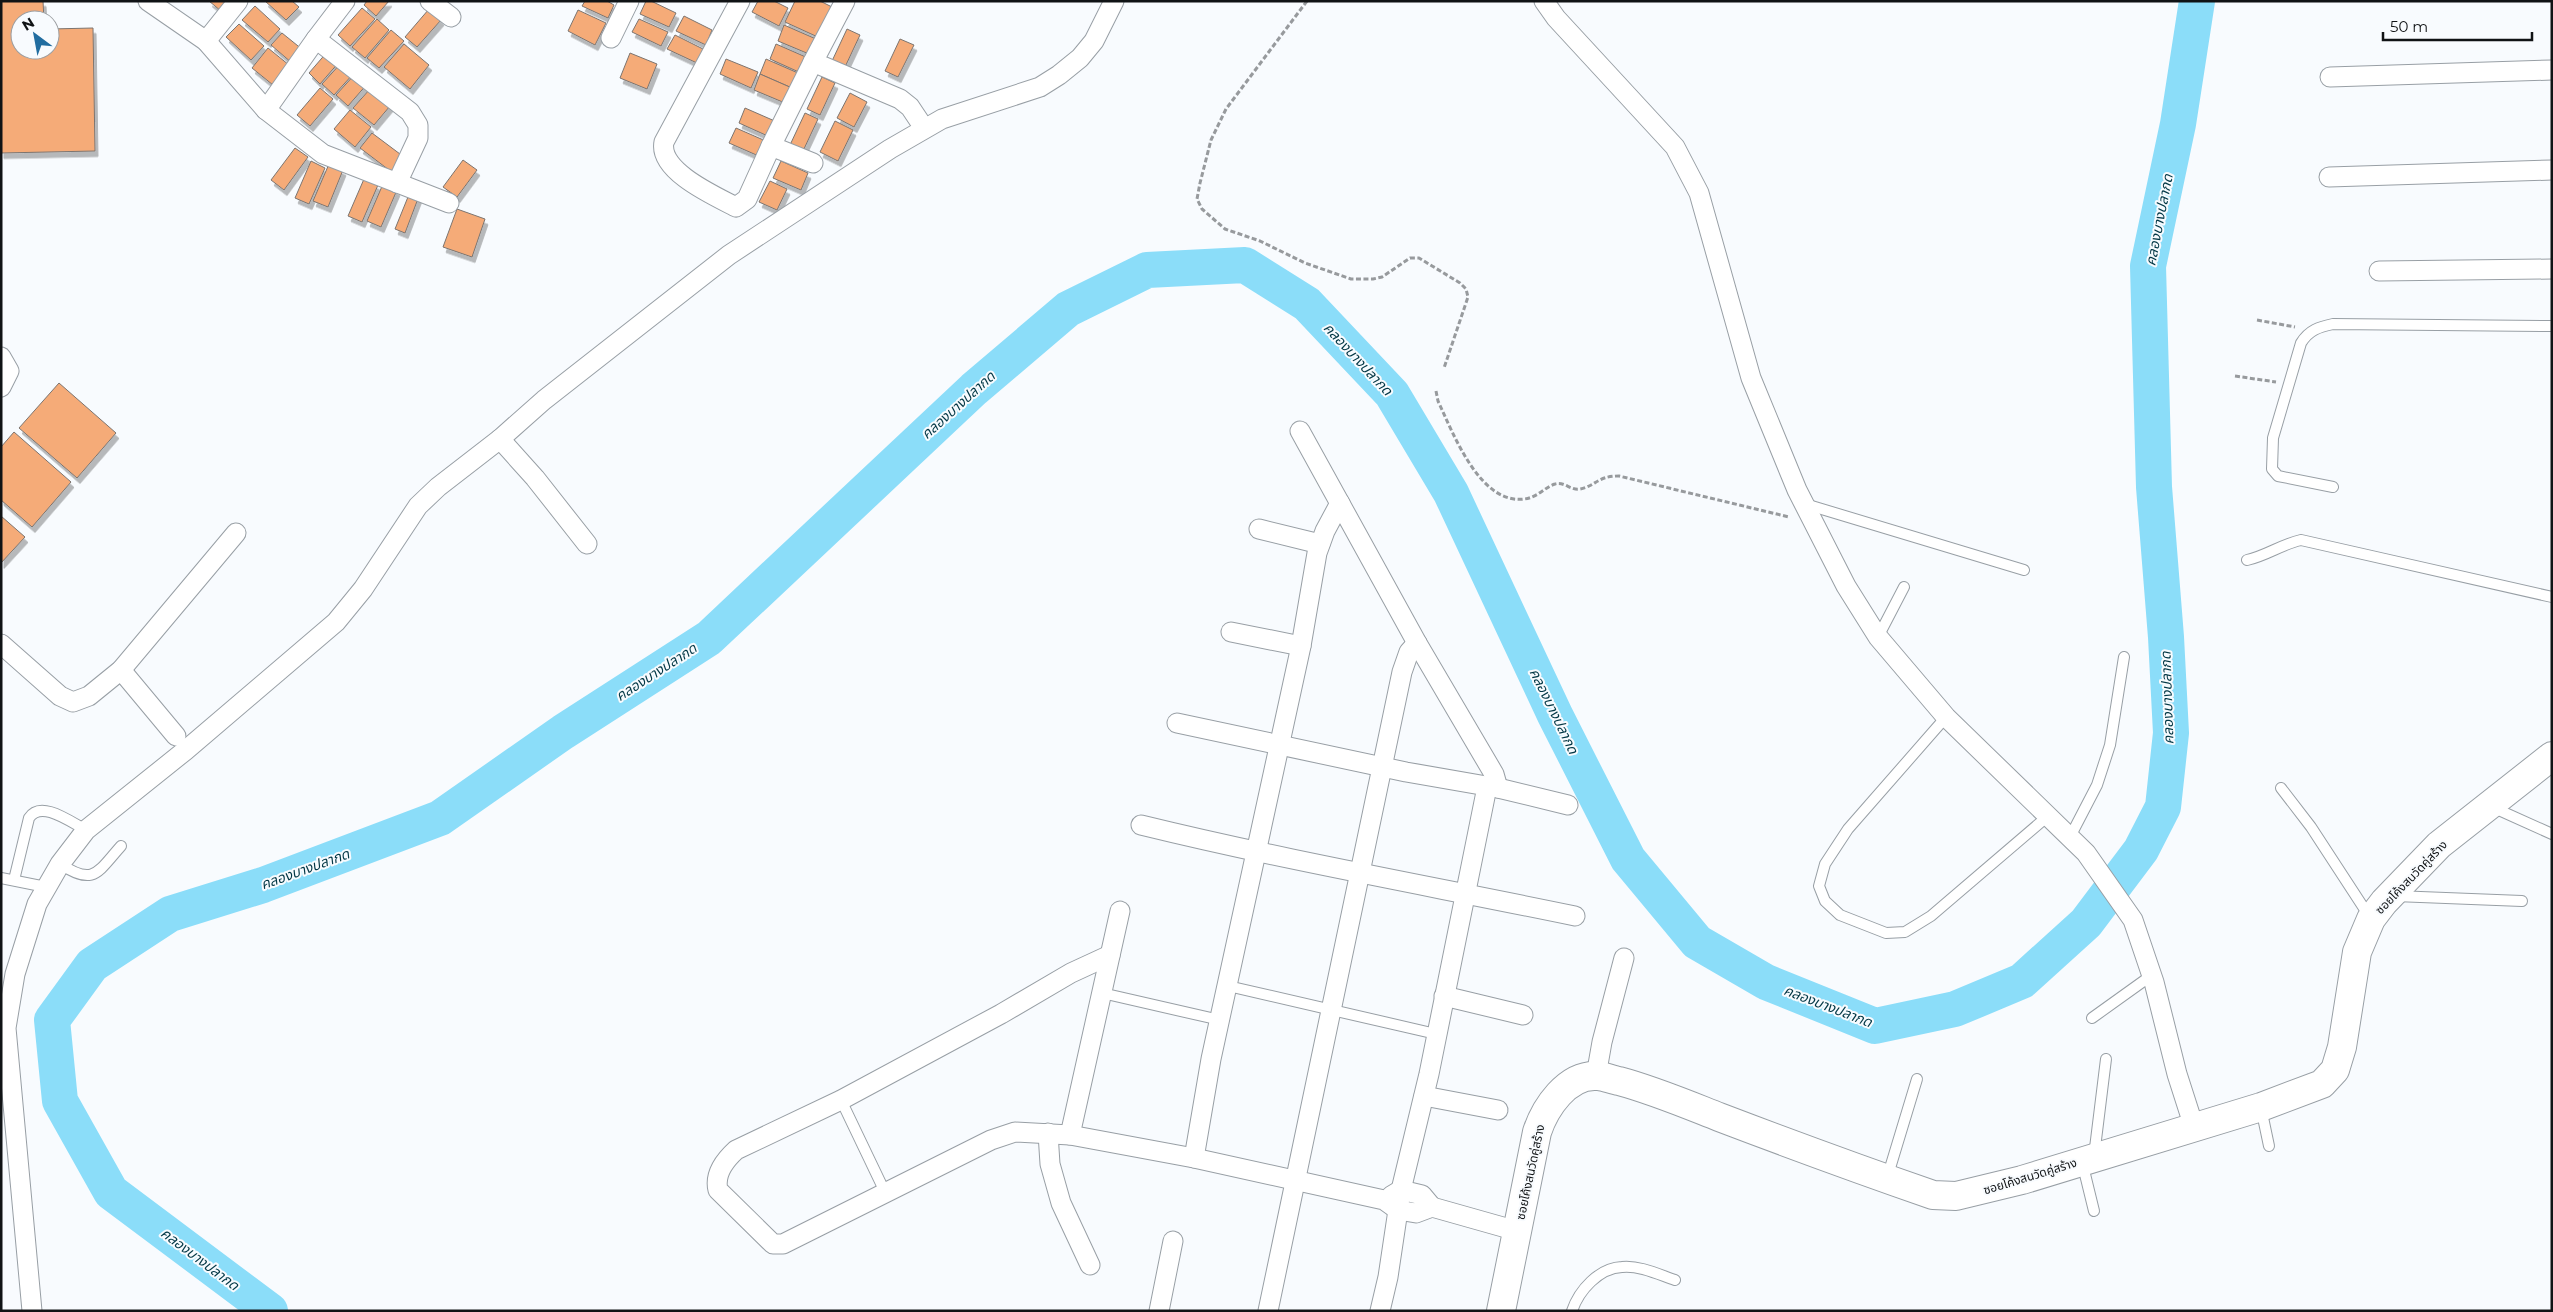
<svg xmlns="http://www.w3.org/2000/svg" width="2553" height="1312" viewBox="0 0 2553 1312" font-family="Montserrat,'Noto Sans Thai',sans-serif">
<defs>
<filter id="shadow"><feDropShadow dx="3" dy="5.5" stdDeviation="0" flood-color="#0004"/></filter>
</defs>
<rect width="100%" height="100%" fill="#f8fbfe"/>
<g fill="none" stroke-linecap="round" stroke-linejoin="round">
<polyline stroke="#8bddf9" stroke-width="36" points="270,1311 111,1192 60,1101 52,1020 92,965 170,914 263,885 440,818 563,732 709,638 974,389 1068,309 1147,270 1245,265 1307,304 1392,394 1451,493 1555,715 1628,859 1697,942 1766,982 1875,1026 1955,1009 2022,981 2086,923 2141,850 2163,807 2171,733 2166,637 2154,487 2148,266 2178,124 2197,1"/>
</g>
<g fill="#f5ab78" stroke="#7c746f" filter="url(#shadow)">
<polygon points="1,1 43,1 44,20 20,20 20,50 50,50 50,29 93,28 95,151 1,153"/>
<polygon points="209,1 229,1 221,11"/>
<polygon points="265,1 292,1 299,7 286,20"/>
<polygon points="367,1 389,1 376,16 364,5"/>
<polygon points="585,1 607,1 614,5 608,18 582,6"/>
<polygon points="646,1 651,1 676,13 669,27 640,14"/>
<polygon points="758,1 774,1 788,8 779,26 752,12"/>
<polygon points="795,1 820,1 834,8 820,38 785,22"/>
<polygon points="255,6 280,29 268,42 242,20"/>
<polygon points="362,8 375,19 350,46 338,35"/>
<polygon points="429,9 441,20 417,47 405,37"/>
<polygon points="578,10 606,23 595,45 568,31"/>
<polygon points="684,16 712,30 706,45 676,31"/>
<polygon points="377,19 389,30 365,58 352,47"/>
<polygon points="639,19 668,32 661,46 632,32"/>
<polygon points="239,24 264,46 251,60 226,37"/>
<polygon points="784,25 816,39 809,54 778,41"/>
<polygon points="847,29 860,35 845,67 832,61"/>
<polygon points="391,30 404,41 379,68 367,58"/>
<polygon points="282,33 303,50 292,63 271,45"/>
<polygon points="675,35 703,49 697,63 667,49"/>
<polygon points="900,39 914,45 898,77 885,71"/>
<polygon points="404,44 429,65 410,89 384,67"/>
<polygon points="776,44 808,58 801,73 770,59"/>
<polygon points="268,48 289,65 273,85 252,68"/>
<polygon points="328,51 340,61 320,84 309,73"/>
<polygon points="630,53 657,64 647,89 620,78"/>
<polygon points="726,59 758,72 751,88 720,74"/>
<polygon points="766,59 798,73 792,88 760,74"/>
<polygon points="342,62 354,73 334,95 322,84"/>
<polygon points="356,73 368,83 348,106 336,95"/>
<polygon points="760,74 792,88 785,103 754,90"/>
<polygon points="822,77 835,83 820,115 807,109"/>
<polygon points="320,88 333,99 310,126 297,115"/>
<polygon points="370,89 390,106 374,125 353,108"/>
<polygon points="850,93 867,102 854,127 837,118"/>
<polygon points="745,108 777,122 770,137 739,123"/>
<polygon points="350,110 371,127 355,147 334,129"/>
<polygon points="805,113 818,119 803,151 790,145"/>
<polygon points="835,121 853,130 838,161 820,152"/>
<polygon points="736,128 768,142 761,157 729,143"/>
<polygon points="372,133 404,157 393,173 360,148"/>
<polygon points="295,148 308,157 284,190 271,180"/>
<polygon points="463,160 477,170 457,197 443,187"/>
<polygon points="311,161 325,168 309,204 295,198"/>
<polygon points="781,161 808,173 801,190 773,178"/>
<polygon points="329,164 343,170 328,207 313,201"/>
<polygon points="364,179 378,185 362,222 348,216"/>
<polygon points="770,181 787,189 777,210 759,202"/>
<polygon points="383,184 397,190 381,227 367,221"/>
<polygon points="410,192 419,196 405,233 395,229"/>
<polygon points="457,209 485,219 472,257 443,247"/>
<polygon points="59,383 116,433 77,478 19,428"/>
<polygon points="14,432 71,482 32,527 1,500 1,447"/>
<polygon points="1,516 25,537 1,563"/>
</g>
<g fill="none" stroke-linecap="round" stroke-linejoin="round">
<defs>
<g id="lane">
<path d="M 2333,487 L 2278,476 L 2272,469 L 2273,438 L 2301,343 C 2309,330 2319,327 2333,324 L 2552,326"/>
<polyline points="1805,504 2024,570"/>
<path d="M 2247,560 C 2266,556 2282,544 2301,540 L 2552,597"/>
<polyline points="1878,637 1904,587"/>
<polyline points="1946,717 1848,829 1825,864 1819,886 1825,901 1840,915 1886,933 1905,932 1931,916 2048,816"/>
<polyline points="2281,788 2311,827 2371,919"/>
<polyline points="2492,807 2552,834"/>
<polyline points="2070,837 2097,785 2110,745 2124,657"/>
<path d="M 60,864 C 94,886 97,873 121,846"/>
<polyline points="1,878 46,887"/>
<path d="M 14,880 L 29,818 C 41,799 72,823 86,830"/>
<polyline points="2395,896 2522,901"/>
<polyline points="1228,986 1436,1034"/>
<polyline points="1102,993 1220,1020"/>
<polyline points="2092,1018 2152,975"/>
<polyline points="841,1100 885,1192"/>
<polyline points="2261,1108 2269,1146"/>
<polyline points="2094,1156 2106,1059"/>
<polyline points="2082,1162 2094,1211"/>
<polyline points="1887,1178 1917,1079"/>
<path d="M 1572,1311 C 1579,1290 1599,1268 1622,1267 C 1639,1265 1660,1275 1675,1280"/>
</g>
<g id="street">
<polyline points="148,1 206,41 266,110 323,154 449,203"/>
<polyline points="430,1 451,17"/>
<path d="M 740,1 L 664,142 C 658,171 715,196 736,207 L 747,199 L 771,146 L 813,163"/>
<polyline points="845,1 813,62 900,99 910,107 924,128"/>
<polyline points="1544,1 1556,18 1675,147 1699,193 1751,378 1797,490 1846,586 1878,637 1946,717 2086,853 2133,920 2154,982 2177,1074 2194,1127"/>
<polyline points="611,38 629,1"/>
<polyline points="316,39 345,1"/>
<polyline points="206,41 238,1"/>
<polyline points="2330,77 2552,70"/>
<polyline points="266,110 316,39 410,112 418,125 418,138 397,183"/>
<polyline points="771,146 813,62"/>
<polyline points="2329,177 2552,170"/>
<polyline points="2379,271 2552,269"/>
<polyline points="1,357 9,371 1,387"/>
<polyline points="1300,431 1417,643 1494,774 1498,788"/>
<polyline points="500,439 535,478 587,544"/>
<polyline points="1259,529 1320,544"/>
<polyline points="1231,632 1301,646"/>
<polyline points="1,644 60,696 73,702 89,696 121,670 236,533"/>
<polyline points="121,670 176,736"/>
<polyline points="1177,723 1406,772 1498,788 1568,805"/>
<path d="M 1141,825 C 1284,860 1430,886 1575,916"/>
<path d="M 1110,955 L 1071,973 L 1001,1014 L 841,1100 L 736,1150 C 724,1161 714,1174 718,1190 L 773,1244 L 783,1244 L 991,1140 L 1015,1132 L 1070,1135 L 1194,1158 L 1384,1200 L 1398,1210 L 1416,1213 L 1432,1207 L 1517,1231"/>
<polyline points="1444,996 1523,1015"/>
<polyline points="1596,1076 1602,1042 1624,958"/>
<polyline points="1424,1096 1498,1110"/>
<polyline points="1048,1133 1050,1164 1061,1203 1090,1265"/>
<polyline points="1070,1135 1120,911"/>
<polyline points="1194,1158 1211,1059 1301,646 1317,553 1325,531 1340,503"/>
<polyline points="1391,1196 1401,1190 1422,1195 1432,1207"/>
<polyline points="32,1311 6,1028 15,974 37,904 60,864 86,830 186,750 336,622 363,589 418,506 438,487 500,439 544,400 729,255 890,149 942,119 1040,87 1059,75 1080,58 1094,41 1114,1"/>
<polyline points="1159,1311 1173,1241"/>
<polyline points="1268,1311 1402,672 1409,652 1417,643"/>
<polyline points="1380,1311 1388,1277 1401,1190 1429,1074 1487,787"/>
</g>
<path id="secondary" d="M 1501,1311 L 1537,1132 C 1545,1108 1567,1074 1597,1076 C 1604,1076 1612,1080 1619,1081 C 1653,1090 1686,1104 1719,1117 C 1790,1144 1861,1170 1933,1195 L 1956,1196 L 2022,1180 L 2261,1107 L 2322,1084 L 2335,1070 L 2342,1047 L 2357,952 L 2371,919 L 2384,902 L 2439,845 L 2552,756"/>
</defs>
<use href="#lane" stroke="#989fa5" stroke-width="12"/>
<use href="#street" stroke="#989fa5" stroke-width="21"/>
<use href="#secondary" stroke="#989fa5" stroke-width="30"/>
<g stroke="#979a9d" stroke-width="3" stroke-dasharray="5 2.5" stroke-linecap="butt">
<polyline points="1307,1 1226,109 1211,140 1200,183 1197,199 1202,209 1225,229 1260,241 1305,263 1351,279 1373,279 1382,277 1410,258 1419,258 1460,283 1466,289 1468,297 1444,368"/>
<polyline points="2257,320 2295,327"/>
<polyline points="2235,376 2276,382"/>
<path d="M 1436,391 L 1438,401 C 1453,433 1480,505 1524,499 C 1537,498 1545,487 1555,484 C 1564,481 1571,491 1580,489 C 1596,486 1597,476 1619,476 L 1789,517"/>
</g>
<use href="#lane" stroke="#fff" stroke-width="10"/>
<use href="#street" stroke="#fff" stroke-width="19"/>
<use href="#secondary" stroke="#fff" stroke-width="28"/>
</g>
<g text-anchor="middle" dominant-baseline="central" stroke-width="4" stroke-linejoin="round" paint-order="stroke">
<g font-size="12" fill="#101315" stroke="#f8fbfe">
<text transform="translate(2411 877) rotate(-46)">ซอยโค้งสนวัดคู่สร้าง</text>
<text transform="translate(1530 1172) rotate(-78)">ซอยโค้งสนวัดคู่สร้าง</text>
<text transform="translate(2030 1176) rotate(-17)">ซอยโค้งสนวัดคู่สร้าง</text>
</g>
<g font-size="14" font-style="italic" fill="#023745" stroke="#f8fbfe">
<text transform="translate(2159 220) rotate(-79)">คลองบางปลากด</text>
<text transform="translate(1358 359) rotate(47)">คลองบางปลากด</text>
<text transform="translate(958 405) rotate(-42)">คลองบางปลากด</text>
<text transform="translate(656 672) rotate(-33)">คลองบางปลากด</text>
<text transform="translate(2167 698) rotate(-92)">คลองบางปลากด</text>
<text transform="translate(1554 711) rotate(64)">คลองบางปลากด</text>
<text transform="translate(305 869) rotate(-20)">คลองบางปลากด</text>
<text transform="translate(1828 1006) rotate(21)">คลองบางปลากด</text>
<text transform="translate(200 1259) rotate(37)">คลองบางปลากด</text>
</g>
</g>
<rect width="2553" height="1312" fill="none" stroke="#101315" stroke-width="5"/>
<g transform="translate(35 35) rotate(328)"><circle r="24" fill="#f8fbfe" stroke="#9b9ea1"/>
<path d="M0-4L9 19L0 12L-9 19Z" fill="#216da0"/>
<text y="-8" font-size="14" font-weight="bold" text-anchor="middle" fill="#101315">N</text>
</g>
<path d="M2383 32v8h149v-8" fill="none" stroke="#101315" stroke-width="2.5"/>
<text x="2390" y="32" font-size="15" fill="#101315" stroke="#f8fbfe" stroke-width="4" paint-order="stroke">50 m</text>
</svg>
